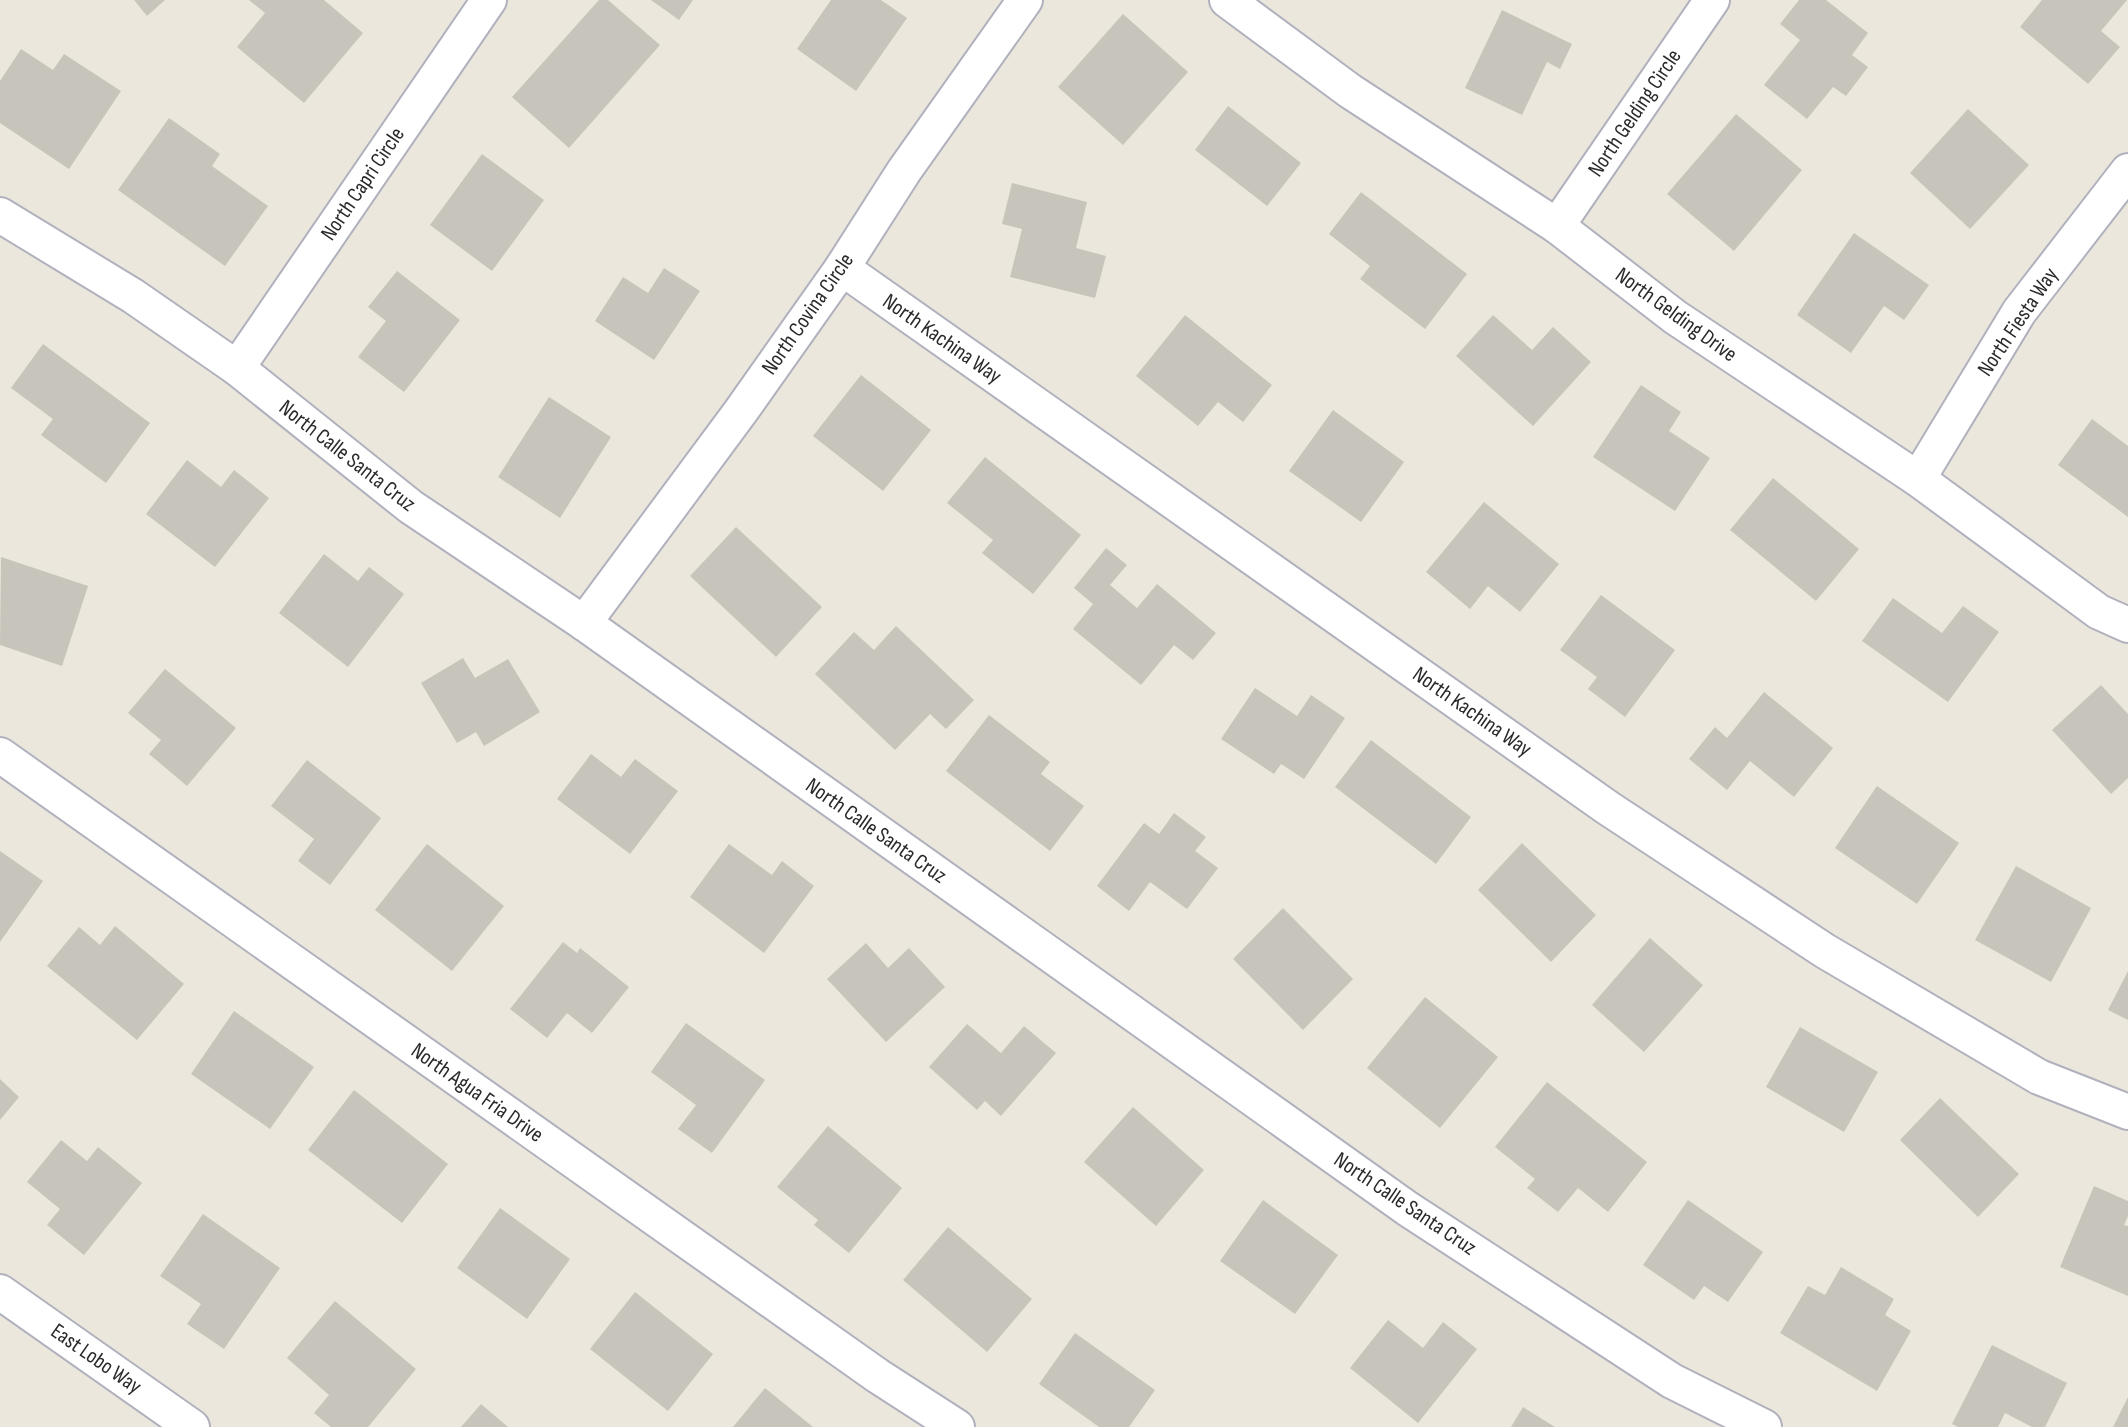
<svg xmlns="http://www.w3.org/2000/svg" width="2128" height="1427" viewBox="0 0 2128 1427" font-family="'Sofia Sans Condensed',sans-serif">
<rect width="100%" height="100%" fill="#ebe7dd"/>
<g fill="#c7c5bb">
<polygon points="134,0 165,0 147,16"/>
<polygon points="249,0 324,0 363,33 304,103 237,47 265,13"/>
<polygon points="599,0 608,0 660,45 569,148 512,97"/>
<polygon points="651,0 693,0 679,20"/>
<polygon points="831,0 881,0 907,18 856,91 797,49"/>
<polygon points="1799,0 1826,0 1868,33 1852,55 1868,67 1846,96 1833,87 1807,119 1764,85 1800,40 1780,24"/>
<polygon points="2042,0 2127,0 2101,31 2120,47 2088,84 2020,27"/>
<polygon points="1502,10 1572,44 1560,69 1547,62 1522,115 1465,88"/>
<polygon points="1123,14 1188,72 1123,145 1058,87"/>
<polygon points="21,49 53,70 64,54 121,91 69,169 0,123 0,81"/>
<polygon points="1228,106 1301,163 1267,206 1195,150"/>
<polygon points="1968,109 2029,165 1970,229 1910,173"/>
<polygon points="1736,114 1802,170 1734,251 1667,194"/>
<polygon points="169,118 220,154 212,166 268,206 225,266 118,190"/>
<polygon points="482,154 544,200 492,271 430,225"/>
<polygon points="1012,183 1087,202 1076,248 1106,256 1095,298 1010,277 1022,229 1002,224"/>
<polygon points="1361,192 1467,274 1425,329 1360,279 1370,266 1329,234"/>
<polygon points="1854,233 1929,285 1904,320 1884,306 1851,353 1797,315"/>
<polygon points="664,268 700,291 654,360 595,321 623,277 648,293"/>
<polygon points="397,271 460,320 404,392 358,357 386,321 368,307"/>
<polygon points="1185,315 1272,385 1243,422 1218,402 1198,426 1136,376"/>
<polygon points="1493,315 1532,350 1553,327 1591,362 1533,426 1456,356"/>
<polygon points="43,344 150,423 106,483 41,435 53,419 11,388"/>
<polygon points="861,375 931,430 883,491 813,436"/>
<polygon points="1641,385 1681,412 1669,431 1710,458 1675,511 1593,457"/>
<polygon points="549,397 611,437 560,518 498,477"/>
<polygon points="1333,410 1404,462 1361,522 1289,471"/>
<polygon points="2092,419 2128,446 2128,517 2058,465"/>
<polygon points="985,457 1081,535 1033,594 982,553 993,540 947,503"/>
<polygon points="187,460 221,487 234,470 269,498 215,567 146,514"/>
<polygon points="1773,478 1859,549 1816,601 1730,530"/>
<polygon points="1484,502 1559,564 1520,612 1488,586 1470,609 1426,572"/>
<polygon points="736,527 822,607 776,657 690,576"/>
<polygon points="1106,548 1127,565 1110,585 1137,608 1157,584 1216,633 1193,660 1174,645 1141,685 1073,629 1093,604 1074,588"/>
<polygon points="324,554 358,581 369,567 404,594 348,667 279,613"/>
<polygon points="1,557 88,586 62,666 0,645"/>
<polygon points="1601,595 1675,650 1625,717 1588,689 1597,677 1560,650"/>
<polygon points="1893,598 1942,633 1963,606 1999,632 1948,702 1862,641"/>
<polygon points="896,626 974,700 946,729 930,714 895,750 815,674 854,632 874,650"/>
<polygon points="463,658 475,678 508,659 540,712 484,746 476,732 457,743 421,683"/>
<polygon points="165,669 236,728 187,786 149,754 161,740 128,713"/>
<polygon points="2101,685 2128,714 2128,778 2111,794 2052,730"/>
<polygon points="1255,688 1297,716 1311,695 1345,718 1304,779 1281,764 1274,774 1221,739"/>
<polygon points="1764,692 1833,748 1794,797 1750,761 1727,790 1689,759 1715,727 1727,738"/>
<polygon points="989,715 1050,762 1041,774 1084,806 1050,851 946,771"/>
<polygon points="1371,740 1471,817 1436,864 1335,787"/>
<polygon points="591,754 621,777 635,759 678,791 630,854 557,799"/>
<polygon points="307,760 381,818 330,885 298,861 314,839 271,806"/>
<polygon points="1877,786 1959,843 1917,904 1835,848"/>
<polygon points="1174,813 1206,837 1195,851 1218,868 1187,909 1150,882 1129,911 1097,886 1144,823 1159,834"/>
<polygon points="1522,843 1596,915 1551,962 1478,890"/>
<polygon points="427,844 504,906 452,971 375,910"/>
<polygon points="729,844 772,875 782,861 814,886 764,953 690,897"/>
<polygon points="0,851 43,881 0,942"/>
<polygon points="2016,866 2091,908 2051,982 1975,940"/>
<polygon points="1283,908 1353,979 1303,1030 1233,959"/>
<polygon points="115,926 184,984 137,1040 47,966 79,927 100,945"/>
<polygon points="1650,938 1703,985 1644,1052 1592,1005"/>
<polygon points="563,942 577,953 580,948 629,987 592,1033 567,1013 547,1038 510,1009"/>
<polygon points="866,943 888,968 909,948 945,987 886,1042 827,979"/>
<polygon points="2128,971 2128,1020 2108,1010"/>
<polygon points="1425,997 1498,1057 1440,1128 1367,1068"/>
<polygon points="234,1011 314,1067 270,1129 191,1074"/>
<polygon points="686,1023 765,1080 712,1153 678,1129 696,1105 651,1072"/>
<polygon points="967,1024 1001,1053 1024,1026 1056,1053 1001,1116 985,1101 977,1110 929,1067"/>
<polygon points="1800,1027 1878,1072 1844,1132 1766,1087"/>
<polygon points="0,1079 19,1097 0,1120"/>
<polygon points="1547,1082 1647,1162 1608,1212 1578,1188 1558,1212 1527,1188 1535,1179 1495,1147"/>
<polygon points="354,1090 448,1164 402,1223 308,1150"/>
<polygon points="1940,1098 2019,1174 1978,1217 1900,1140"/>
<polygon points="1133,1107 1204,1170 1156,1226 1084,1162"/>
<polygon points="828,1126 902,1188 849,1253 814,1225 818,1220 777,1187"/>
<polygon points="61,1140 87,1161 98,1147 142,1183 84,1255 47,1225 60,1209 27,1182"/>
<polygon points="2094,1186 2128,1201 2128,1216 2124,1225 2128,1226 2128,1296 2060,1267"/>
<polygon points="1263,1200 1338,1255 1295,1314 1220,1261"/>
<polygon points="1688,1200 1763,1252 1728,1302 1704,1286 1694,1300 1643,1265"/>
<polygon points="500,1208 570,1259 527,1319 457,1268"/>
<polygon points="203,1214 280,1268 224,1349 187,1324 201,1304 160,1276"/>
<polygon points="948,1227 1032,1299 987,1352 903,1280"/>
<polygon points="1841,1267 1894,1299 1885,1315 1911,1331 1877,1391 1780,1333 1808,1286 1825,1295"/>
<polygon points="635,1292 713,1354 668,1411 590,1349"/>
<polygon points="335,1301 416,1369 368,1427 331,1427 314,1413 329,1395 287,1358"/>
<polygon points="1388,1320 1423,1348 1443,1322 1477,1349 1418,1423 1350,1368"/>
<polygon points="1075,1333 1155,1390 1129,1427 1099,1427 1039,1384"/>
<polygon points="1992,1345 2067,1383 2045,1427 2032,1427 2005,1413 1998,1427 1958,1427 1952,1424"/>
<polygon points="765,1388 813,1427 733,1427"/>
<polygon points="2128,1397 2128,1427 2113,1427"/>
<polygon points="481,1404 508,1427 461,1427"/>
<polygon points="1523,1407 1555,1427 1511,1427"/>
</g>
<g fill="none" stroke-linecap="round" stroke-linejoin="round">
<defs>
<g id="street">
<polyline points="1227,0 1350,91 1557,226 1675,317 1918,479 2099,612 2128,625"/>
<polyline points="0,215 133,296 237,368 411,507 584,623 1408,1209 1672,1381 1764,1427"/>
<polyline points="1557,226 1712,0"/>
<polyline points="842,268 1608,808 1825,951 2039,1077 2128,1112"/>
<polyline points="237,368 489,0"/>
<polyline points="1918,479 2019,312 2128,171"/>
<polyline points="584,623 741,411 842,268 904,171 1025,0"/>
<polyline points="0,755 878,1376 957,1427"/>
<polyline points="0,1292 192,1427"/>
</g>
</defs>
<use href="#street" stroke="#b0b1bd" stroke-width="38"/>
<use href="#street" stroke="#fff" stroke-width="34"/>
</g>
<g text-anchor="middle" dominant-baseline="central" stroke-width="8" stroke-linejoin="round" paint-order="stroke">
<g font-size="22" fill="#2a2a2a" stroke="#fff">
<text transform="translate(1635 113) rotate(-56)">North Gelding Circle</text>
<text transform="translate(363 184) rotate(-56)">North Capri Circle</text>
<text transform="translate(808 314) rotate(-55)">North Covina Circle</text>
<text transform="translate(1676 315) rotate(36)">North Gelding Drive</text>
<text transform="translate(2018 322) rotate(-56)">North Fiesta Way</text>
<text transform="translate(942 339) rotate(35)">North Kachina Way</text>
<text transform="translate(347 456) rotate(38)">North Calle Santa Cruz</text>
<text transform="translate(1472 712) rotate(35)">North Kachina Way</text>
<text transform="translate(876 831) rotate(35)">North Calle Santa Cruz</text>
<text transform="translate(477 1093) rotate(35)">North Agua Fria Drive</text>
<text transform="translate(1405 1204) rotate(34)">North Calle Santa Cruz</text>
<text transform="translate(96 1359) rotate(35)">East Lobo Way</text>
</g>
</g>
</svg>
